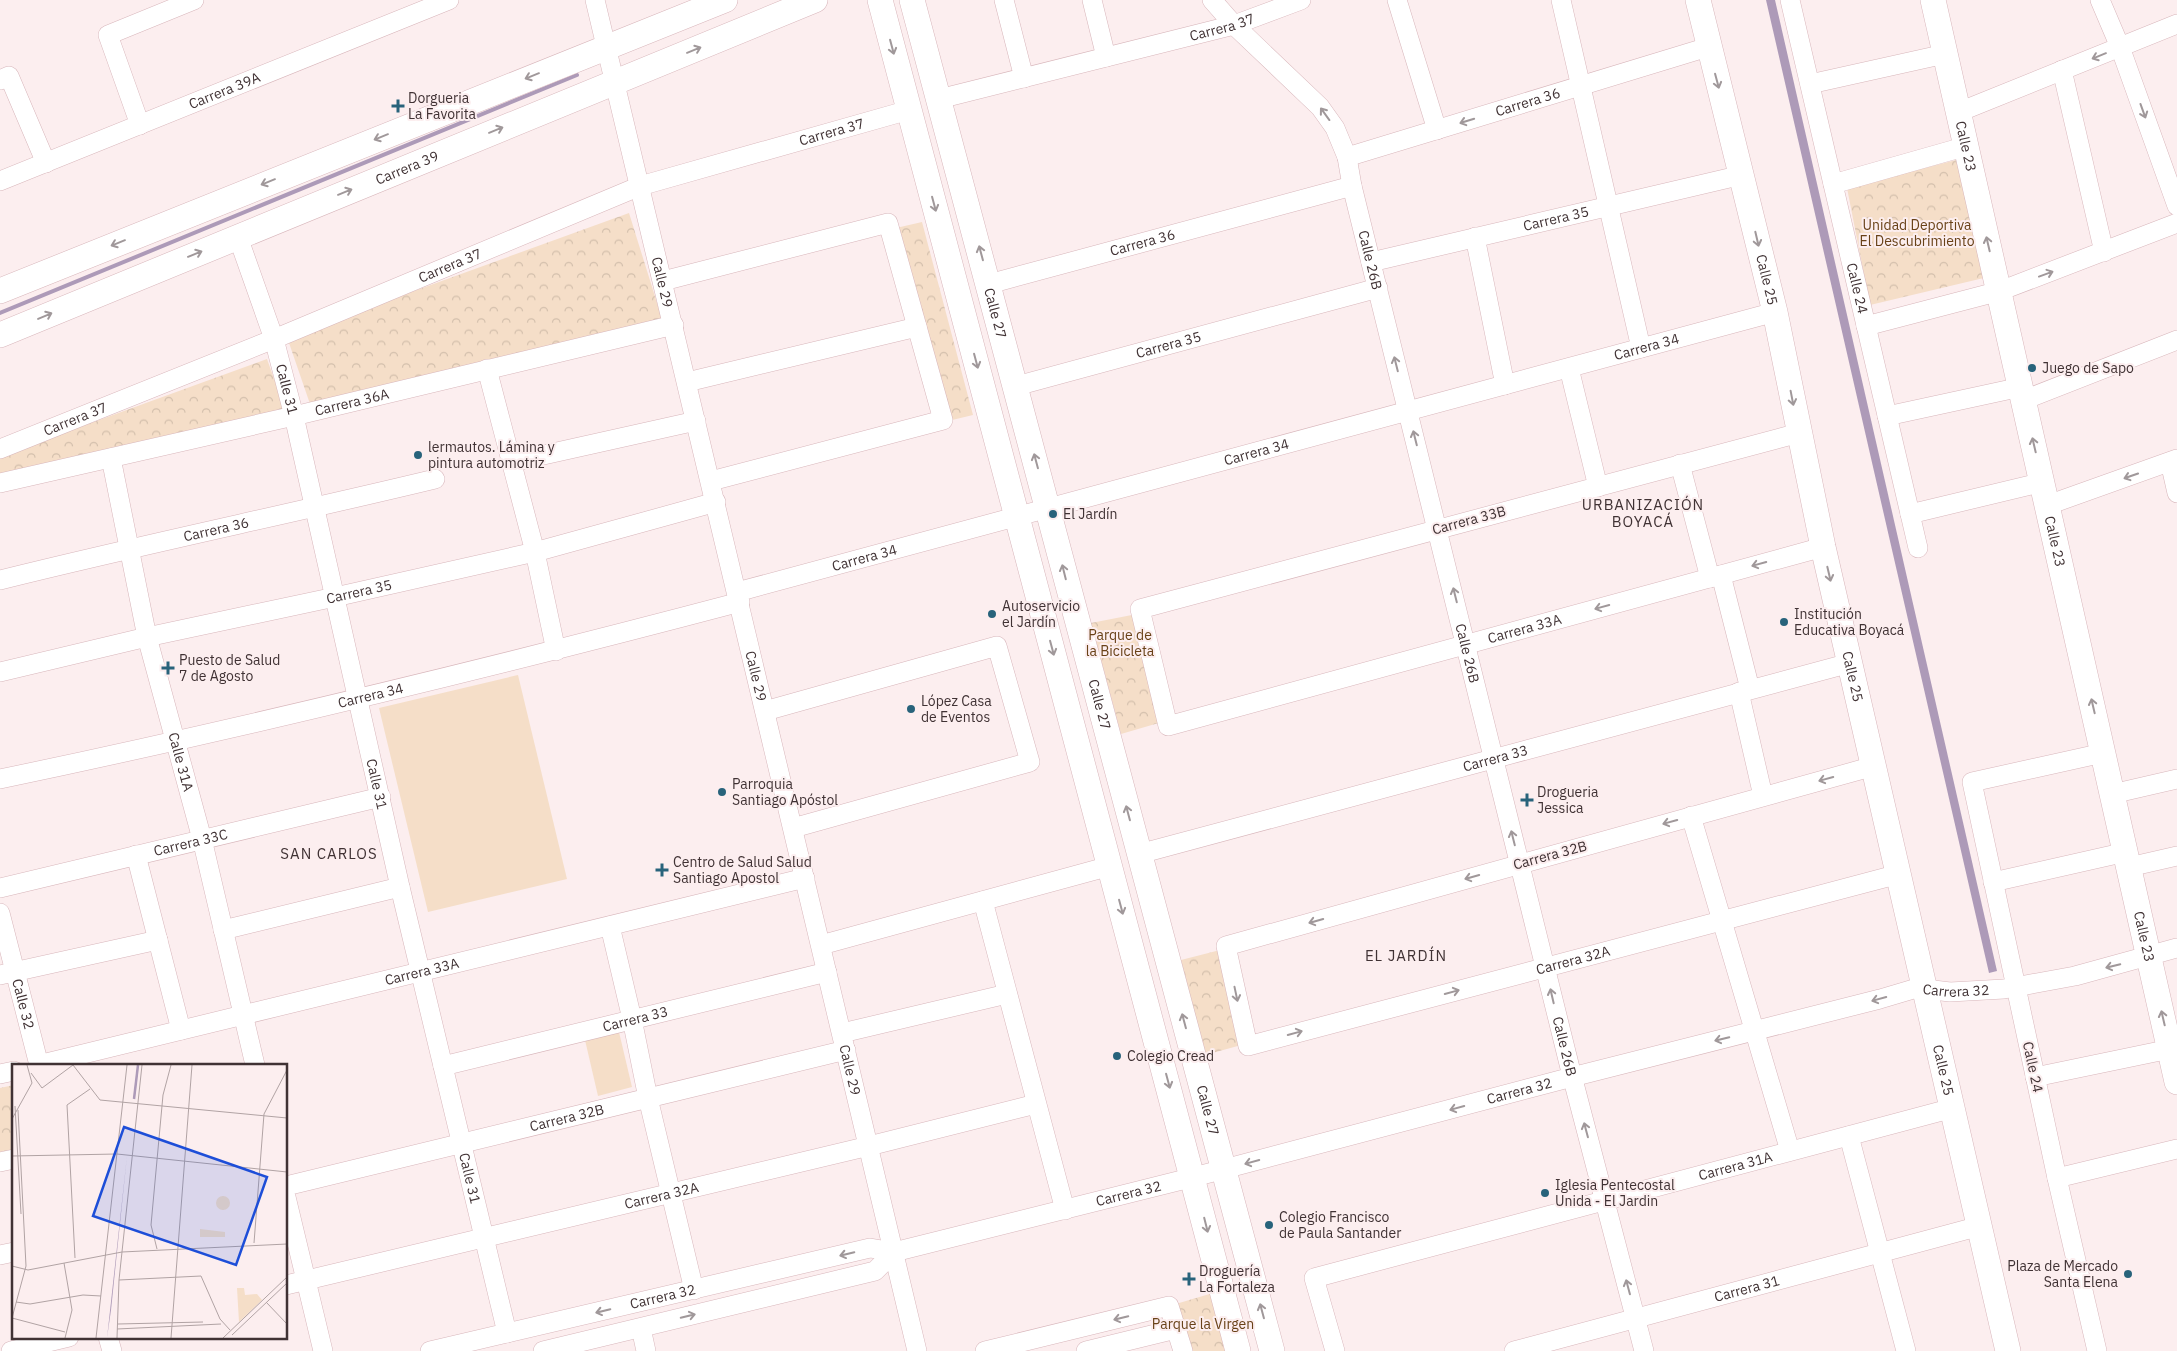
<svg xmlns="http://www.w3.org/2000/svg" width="2177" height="1351" viewBox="0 0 2177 1351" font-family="'IBM Plex Sans',sans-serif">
<defs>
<pattern id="park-crowns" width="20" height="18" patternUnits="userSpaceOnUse" patternTransform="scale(1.25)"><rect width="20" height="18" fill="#f5dec8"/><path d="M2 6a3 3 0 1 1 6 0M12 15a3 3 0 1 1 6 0" fill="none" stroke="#d3bfac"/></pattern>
</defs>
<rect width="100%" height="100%" fill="#fceeef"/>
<g fill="url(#park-crowns)">
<polygon points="1960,159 1988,277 1870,305 1847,188"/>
<polygon points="629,213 662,319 310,404 287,337"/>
<polygon points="922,222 973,415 948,421 896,228"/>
<polygon points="267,359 286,412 0,478 0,456"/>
<polygon points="1137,614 1162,722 1121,734 1091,623"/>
<polygon points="1224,949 1245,1044 1205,1055 1181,960"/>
<polygon points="14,1085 14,1149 0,1152 0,1088"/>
<polygon points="1223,1290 1238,1351 1183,1351 1169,1306"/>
</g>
<g fill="#f5dec8">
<polygon points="518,675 567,879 428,912 379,708"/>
<polygon points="619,1032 632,1087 598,1096 585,1040"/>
</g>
<polygon fill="#ad9ab8" points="1766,0 1775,0 1997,971 1989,973"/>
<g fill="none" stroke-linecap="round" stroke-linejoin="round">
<polyline stroke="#ad9ab8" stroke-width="4" points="0,313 577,75"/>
<defs>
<g id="minor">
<path id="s1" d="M 595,0 L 917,1351"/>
<polyline points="1004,0 1024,78"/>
<polyline points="1092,0 1106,57"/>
<path id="s2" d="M 1212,0 L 1234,25 L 1320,107 L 1335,128 L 1347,157 L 1352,186 L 1570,1068 L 1644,1351"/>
<polyline points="1397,0 1437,130"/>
<polyline points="1561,0 1641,348"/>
<path id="s3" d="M 1790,0 L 1918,548"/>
<polyline points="2100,0 2120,47 2177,206"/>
<polyline points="2062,70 2104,252"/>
<polyline points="0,80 9,76 46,163"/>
<polyline points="1810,84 1945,54"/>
<path id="s4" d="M 939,99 L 1234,25 L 1301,0"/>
<polyline points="1959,112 2177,24"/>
<polyline points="140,125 108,35 194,0"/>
<path id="s5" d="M 1347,157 L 1708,47"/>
<path id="s6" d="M 0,181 L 449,0"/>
<polyline points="1833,184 1967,146"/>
<path id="s7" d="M 238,237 L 274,339 L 294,416 L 400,887 L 507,1333"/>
<polyline points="1475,237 1505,385"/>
<path id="s8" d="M 1371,262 L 1742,175"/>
<polyline points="663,281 888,223 943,420 711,481"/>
<path id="s9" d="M 989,284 L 1352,186"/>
<polyline points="1866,326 2000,291 2177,223"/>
<polyline points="1569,368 1598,487"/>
<polyline points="487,369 535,552 556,651"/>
<polyline points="687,382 917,327"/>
<path id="s10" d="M 1016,386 L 1378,288"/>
<polyline points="2024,400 2177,340"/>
<polyline points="1887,416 2021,387"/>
<path id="s11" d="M 1799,433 L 1140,609 L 1168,726 L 1823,547"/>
<path id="s12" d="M 0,449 L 274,339 L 640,186 L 909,110"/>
<path id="s13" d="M 111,458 L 147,637 L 202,839 L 255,1065"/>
<polyline points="512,462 696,421"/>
<polyline points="2170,462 2177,493"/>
<polyline points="1680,464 1710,578"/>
<path id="s14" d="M 0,483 L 294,416 L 674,325"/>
<polyline points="2048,505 2177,459"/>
<polyline points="1910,514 2043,482"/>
<polyline points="1721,575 1750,689"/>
<path id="s15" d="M 0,580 C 144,544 290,514 435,479"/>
<path id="s16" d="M 737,592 L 1775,312"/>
<path id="s17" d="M 0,672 L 147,637 L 335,597 L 535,552 L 716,502"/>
<polyline points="1739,692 1763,796"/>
<polyline points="765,711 997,646 1030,762 793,828"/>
<path id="s18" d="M 1874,766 L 1226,946 L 1248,1046 L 1899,874"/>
<path id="s19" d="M 0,779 C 248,727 494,667 740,602"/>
<polyline points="2112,794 2177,779"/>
<polyline points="1691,816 1790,1151"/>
<path id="s20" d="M 1139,854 L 1850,663"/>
<polyline points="136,855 181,1030"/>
<polyline points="2129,867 2177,856"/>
<polyline points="1993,882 2126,852"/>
<path id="s21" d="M 0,888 L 381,797"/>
<polyline points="983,901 1065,1210"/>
<path id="s22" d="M 0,913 L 39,1065"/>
<polyline points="610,926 632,1019 648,1098 694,1290"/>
<polyline points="223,930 400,887"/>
<polyline points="821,945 1110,866"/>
<polyline points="0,975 158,940"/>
<polyline points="842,1033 1007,994"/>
<path id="s23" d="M 38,1065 L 805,878"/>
<path id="s24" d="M 443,1066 L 827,972"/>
<polyline points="0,1074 14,1071"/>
<polyline points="2035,1077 2170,1049"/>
<polyline points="1849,1136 1906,1351"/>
<polyline points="0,1162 14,1159"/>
<polyline points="2057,1178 2177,1149"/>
<path id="s25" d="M 286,1186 L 846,1050"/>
<polyline points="286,1197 323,1351"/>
<polyline points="0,1255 14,1252"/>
<path id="s26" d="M 286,1285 L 869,1146 L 1036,1104"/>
<polyline points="641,1328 646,1351"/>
<polyline points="108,1337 112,1351"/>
<polyline points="11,1351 69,1337"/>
<path id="s27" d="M 430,1351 L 870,1248 L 894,1252 L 1194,1177 L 1572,1077 L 1880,999 L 1917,988 L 1950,992 L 2004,989 L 2075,976 L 2177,948"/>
<polyline points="543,1351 875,1271 894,1252"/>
<polyline points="985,1351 1169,1306 1183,1351"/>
<polyline points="1086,1351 1176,1329"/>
<path id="s28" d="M 1335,1351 L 1314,1278 L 1953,1108"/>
<path id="s29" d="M 1514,1351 L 1980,1226"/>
<polyline points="2097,1351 2057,1178 1972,782 2103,753"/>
</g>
<g id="major">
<polyline points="880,0 1238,1351"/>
<path id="s30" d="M 912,0 L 1272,1351"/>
<path id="s31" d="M 1698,0 L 1775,312 L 1823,547 L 2008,1351"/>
<path id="s32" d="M 1933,0 L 2177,1082"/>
<polyline points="0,291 725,0"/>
<path id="s33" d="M 0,335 L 815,0"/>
</g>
</defs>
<use href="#minor" stroke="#d8b6bb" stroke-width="20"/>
<use href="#major" stroke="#d8b6bb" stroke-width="26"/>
<use href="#minor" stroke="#fff" stroke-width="19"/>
<use href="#major" stroke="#fff" stroke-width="25"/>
</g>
<defs><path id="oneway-shaft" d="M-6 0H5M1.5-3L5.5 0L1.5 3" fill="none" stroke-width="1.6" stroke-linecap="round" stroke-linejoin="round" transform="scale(1.25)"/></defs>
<g stroke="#a0989a">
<use href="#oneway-shaft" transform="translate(892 47) rotate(75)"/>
<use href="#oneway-shaft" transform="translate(694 50) rotate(-22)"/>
<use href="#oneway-shaft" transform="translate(2099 56) rotate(158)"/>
<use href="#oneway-shaft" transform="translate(532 76) rotate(158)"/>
<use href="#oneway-shaft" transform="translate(1717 81) rotate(75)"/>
<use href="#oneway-shaft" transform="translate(2143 111) rotate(70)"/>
<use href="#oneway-shaft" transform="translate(1325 114) rotate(-126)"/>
<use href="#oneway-shaft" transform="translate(1467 121) rotate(163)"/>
<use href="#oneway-shaft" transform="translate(496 130) rotate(-22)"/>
<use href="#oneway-shaft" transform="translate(381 137) rotate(158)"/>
<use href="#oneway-shaft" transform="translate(268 182) rotate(158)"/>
<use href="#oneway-shaft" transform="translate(345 192) rotate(-22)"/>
<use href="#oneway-shaft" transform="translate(934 204) rotate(75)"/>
<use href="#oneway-shaft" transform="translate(1757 239) rotate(77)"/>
<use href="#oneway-shaft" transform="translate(118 243) rotate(158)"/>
<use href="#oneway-shaft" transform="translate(1988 244) rotate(-103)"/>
<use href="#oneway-shaft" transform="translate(981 253) rotate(-105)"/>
<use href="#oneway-shaft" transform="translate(195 254) rotate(-22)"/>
<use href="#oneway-shaft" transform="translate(2046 274) rotate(-20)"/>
<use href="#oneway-shaft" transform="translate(45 316) rotate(-23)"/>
<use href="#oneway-shaft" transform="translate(976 361) rotate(75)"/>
<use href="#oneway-shaft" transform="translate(1396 364) rotate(-104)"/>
<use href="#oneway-shaft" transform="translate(1792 398) rotate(79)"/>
<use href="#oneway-shaft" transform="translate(1415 438) rotate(-104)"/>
<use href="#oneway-shaft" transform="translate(2034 445) rotate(-103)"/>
<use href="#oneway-shaft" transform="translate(1036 461) rotate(-105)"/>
<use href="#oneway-shaft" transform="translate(2131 476) rotate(161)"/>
<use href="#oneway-shaft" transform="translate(1759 564) rotate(165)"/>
<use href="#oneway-shaft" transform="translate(1064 572) rotate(-104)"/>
<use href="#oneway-shaft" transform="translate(1829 574) rotate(77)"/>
<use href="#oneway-shaft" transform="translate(1455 595) rotate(-104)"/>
<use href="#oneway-shaft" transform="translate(1602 607) rotate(165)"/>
<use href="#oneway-shaft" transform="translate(1052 648) rotate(75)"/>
<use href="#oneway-shaft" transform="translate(2093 706) rotate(-103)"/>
<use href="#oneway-shaft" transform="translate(1826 779) rotate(165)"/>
<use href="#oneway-shaft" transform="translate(1128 813) rotate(-105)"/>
<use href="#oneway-shaft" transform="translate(1670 822) rotate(165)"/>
<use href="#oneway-shaft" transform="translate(1513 838) rotate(-104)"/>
<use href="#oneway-shaft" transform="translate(1472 877) rotate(164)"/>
<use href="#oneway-shaft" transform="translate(1121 907) rotate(75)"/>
<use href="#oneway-shaft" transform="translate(1316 921) rotate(164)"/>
<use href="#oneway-shaft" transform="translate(2113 966) rotate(166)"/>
<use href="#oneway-shaft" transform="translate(1452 992) rotate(-15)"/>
<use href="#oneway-shaft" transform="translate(1236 994) rotate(78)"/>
<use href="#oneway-shaft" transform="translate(1552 996) rotate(-103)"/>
<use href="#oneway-shaft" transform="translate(1879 999) rotate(165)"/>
<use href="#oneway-shaft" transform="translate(2163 1018) rotate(-103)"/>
<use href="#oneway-shaft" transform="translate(1184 1021) rotate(-105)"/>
<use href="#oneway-shaft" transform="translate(1295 1033) rotate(-15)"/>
<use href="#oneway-shaft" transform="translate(1722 1039) rotate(166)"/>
<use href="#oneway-shaft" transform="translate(1168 1081) rotate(75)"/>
<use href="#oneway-shaft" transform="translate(1457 1108) rotate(165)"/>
<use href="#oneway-shaft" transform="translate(1586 1130) rotate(-105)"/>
<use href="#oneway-shaft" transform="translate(1252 1162) rotate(165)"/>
<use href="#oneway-shaft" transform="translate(1206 1225) rotate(76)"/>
<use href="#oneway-shaft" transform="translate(847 1254) rotate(167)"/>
<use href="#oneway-shaft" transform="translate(1628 1287) rotate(-105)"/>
<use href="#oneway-shaft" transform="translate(603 1311) rotate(167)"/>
<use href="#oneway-shaft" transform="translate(1262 1311) rotate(-105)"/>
<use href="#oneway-shaft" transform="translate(688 1316) rotate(-14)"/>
<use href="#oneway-shaft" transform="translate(1121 1318) rotate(166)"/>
</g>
<g fill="#28637b" stroke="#fceeef" stroke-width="2">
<path d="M395.5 98.5h5v5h5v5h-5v5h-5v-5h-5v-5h5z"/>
<circle cx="2032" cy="368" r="5"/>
<circle cx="418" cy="455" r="5"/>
<circle cx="1053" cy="514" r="5"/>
<circle cx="992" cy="614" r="5"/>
<circle cx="1784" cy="622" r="5"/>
<path d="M165.5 660.5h5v5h5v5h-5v5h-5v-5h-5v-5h5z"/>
<circle cx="911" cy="709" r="5"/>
<circle cx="722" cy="792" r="5"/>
<path d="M1524.5 792.5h5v5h5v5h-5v5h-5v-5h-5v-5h5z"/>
<path d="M659.5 862.5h5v5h5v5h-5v5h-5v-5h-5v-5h5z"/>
<circle cx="1117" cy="1056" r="5"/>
<circle cx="1545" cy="1193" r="5"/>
<circle cx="1269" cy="1225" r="5"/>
<circle cx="2128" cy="1274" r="5"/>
<path d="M1186.5 1271.5h5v5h5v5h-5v5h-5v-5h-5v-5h5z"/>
</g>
<g text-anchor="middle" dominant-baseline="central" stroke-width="4" stroke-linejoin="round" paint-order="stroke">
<g font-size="14" fill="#403234" stroke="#fceeef">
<text stroke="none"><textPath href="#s4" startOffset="292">Carrera 37</textPath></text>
<text stroke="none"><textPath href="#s6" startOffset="242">Carrera 39A</textPath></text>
<text stroke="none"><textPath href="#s5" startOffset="189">Carrera 36</textPath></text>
<text stroke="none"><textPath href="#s12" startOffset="891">Carrera 37</textPath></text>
<text stroke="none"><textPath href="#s32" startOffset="150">Calle 23</textPath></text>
<text stroke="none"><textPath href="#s33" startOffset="440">Carrera 39</textPath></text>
<text stroke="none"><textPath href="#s8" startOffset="190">Carrera 35</textPath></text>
<text stroke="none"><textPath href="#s9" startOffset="159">Carrera 36</textPath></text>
<text stroke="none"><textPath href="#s2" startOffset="315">Calle 26B</textPath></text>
<text stroke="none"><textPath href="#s12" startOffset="486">Carrera 37</textPath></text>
<text stroke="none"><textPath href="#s31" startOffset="288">Calle 25</textPath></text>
<text stroke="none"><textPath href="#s1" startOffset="290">Calle 29</textPath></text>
<text stroke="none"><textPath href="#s3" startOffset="296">Calle 24</textPath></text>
<text stroke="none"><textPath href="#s30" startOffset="324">Calle 27</textPath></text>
<text stroke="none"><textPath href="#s10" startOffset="158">Carrera 35</textPath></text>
<text stroke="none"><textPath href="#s16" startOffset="942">Carrera 34</textPath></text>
<text stroke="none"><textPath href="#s7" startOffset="160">Calle 31</textPath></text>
<text stroke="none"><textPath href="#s14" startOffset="361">Carrera 36A</textPath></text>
<text stroke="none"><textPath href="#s12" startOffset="81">Carrera 37</textPath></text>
<text stroke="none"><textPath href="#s16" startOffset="538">Carrera 34</textPath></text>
<text transform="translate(1469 520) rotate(-15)">Carrera 33B</text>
<text stroke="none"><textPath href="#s15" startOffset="222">Carrera 36</textPath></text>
<text stroke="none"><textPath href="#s32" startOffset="555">Calle 23</textPath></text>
<text stroke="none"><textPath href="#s16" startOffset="132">Carrera 34</textPath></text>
<text stroke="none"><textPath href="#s17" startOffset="368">Carrera 35</textPath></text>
<text stroke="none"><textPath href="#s11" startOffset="1172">Carrera 33A</textPath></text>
<text stroke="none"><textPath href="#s2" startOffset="720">Calle 26B</textPath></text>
<text stroke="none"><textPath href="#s1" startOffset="695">Calle 29</textPath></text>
<text stroke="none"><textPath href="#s31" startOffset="694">Calle 25</textPath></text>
<text stroke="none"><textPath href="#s19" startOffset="380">Carrera 34</textPath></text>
<text stroke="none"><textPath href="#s30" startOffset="729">Calle 27</textPath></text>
<text stroke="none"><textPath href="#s20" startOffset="369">Carrera 33</textPath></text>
<text stroke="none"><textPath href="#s13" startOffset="312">Calle 31A</textPath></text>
<text stroke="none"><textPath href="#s7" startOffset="565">Calle 31</textPath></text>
<text stroke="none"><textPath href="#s21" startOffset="196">Carrera 33C</textPath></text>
<text transform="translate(1550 855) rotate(-15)">Carrera 32B</text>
<text stroke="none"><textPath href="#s32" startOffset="960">Calle 23</textPath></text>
<text stroke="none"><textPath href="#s18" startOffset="1111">Carrera 32A</textPath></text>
<text stroke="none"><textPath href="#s23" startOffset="395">Carrera 33A</textPath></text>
<text stroke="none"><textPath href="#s27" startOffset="1572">Carrera 32</textPath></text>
<text stroke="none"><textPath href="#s22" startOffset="94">Calle 32</textPath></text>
<text stroke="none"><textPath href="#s24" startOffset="198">Carrera 33</textPath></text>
<text stroke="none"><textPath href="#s2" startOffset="1125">Calle 26B</textPath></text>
<text transform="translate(2033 1067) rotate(78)">Calle 24</text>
<text stroke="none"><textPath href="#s1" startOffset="1100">Calle 29</textPath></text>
<text stroke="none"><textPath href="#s31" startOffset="1098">Calle 25</textPath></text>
<text stroke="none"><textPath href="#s27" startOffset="1122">Carrera 32</textPath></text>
<text stroke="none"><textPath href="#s30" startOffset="1149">Calle 27</textPath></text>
<text stroke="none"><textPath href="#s25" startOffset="289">Carrera 32B</textPath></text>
<text stroke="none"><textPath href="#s28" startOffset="512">Carrera 31A</textPath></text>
<text stroke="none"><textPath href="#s7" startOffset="970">Calle 31</textPath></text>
<text stroke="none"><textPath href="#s27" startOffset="718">Carrera 32</textPath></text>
<text stroke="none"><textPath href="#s26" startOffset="386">Carrera 32A</textPath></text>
<text stroke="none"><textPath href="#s29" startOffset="241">Carrera 31</textPath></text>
<text stroke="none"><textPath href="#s27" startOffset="239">Carrera 32</textPath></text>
</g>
<g font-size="14" fill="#403234" stroke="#fceeef" text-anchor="start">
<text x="408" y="98">Dorgueria<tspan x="408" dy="16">La Favorita</tspan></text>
<text x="2042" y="368">Juego de Sapo</text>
<text x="428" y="447">lermautos. Lámina y<tspan x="428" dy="16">pintura automotriz</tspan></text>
<text x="1063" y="514">El Jardín</text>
<text x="1002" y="606">Autoservicio<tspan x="1002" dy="16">el Jardín</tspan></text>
<text x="1794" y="614">Institución<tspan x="1794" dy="16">Educativa Boyacá</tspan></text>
<text x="179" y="660">Puesto de Salud<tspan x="179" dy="16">7 de Agosto</tspan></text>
<text x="921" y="701">López Casa<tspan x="921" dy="16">de Eventos</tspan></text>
<text x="732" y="784">Parroquia<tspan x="732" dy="16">Santiago Apóstol</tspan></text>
<text x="1537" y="792">Drogueria<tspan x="1537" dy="16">Jessica</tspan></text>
<text x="673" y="862">Centro de Salud Salud<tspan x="673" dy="16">Santiago Apostol</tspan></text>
<text x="1127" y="1056">Colegio Cread</text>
<text x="1555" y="1185">Iglesia Pentecostal<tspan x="1555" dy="16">Unida - El Jardin</tspan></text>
<text x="1279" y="1217">Colegio Francisco<tspan x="1279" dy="16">de Paula Santander</tspan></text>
<text x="2118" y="1266" text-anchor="end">Plaza de Mercado<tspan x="2118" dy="16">Santa Elena</tspan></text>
<text x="1199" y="1271">Droguería<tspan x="1199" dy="16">La Fortaleza</tspan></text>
</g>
<g font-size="14" fill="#694218" stroke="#fceeef">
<text x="1917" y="225">Unidad Deportiva<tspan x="1917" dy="16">El Descubrimiento</tspan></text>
<text x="1120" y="635">Parque de<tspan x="1120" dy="16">la Bicicleta</tspan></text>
<text x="1203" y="1324">Parque la Virgen</text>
</g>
<g font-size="15" letter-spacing="1" fill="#403234" stroke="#fceeef">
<text x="1643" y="504">URBANIZACIÓN<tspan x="1643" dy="17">BOYACÁ</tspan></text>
<text x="329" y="853">SAN CARLOS</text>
<text x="1406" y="955">EL JARDÍN</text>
</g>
</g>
<g transform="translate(12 1064)">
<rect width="275" height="275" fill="#fceeef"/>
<path d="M 188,165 L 213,168 L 213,173 L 188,173 Z" fill="#f5dec8"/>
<path d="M204 139a7 7 0 1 1 14 0a7 7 0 1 1-14 0ZM 225,224 L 232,224 L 233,231 L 245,230 L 250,236 L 227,258 Z" fill="#f5dec8"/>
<path d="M 115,92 L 99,246 L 95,274 Z" fill="#ad9ab8"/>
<path fill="none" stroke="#ad9ab8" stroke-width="2.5" d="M 122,35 L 126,1"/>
<path fill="none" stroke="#b1a3a4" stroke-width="1" d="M 19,9 L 30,24 L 61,1 L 88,36 L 275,54M 3,42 L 9,150M 6,46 L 14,202 L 0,254 L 53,268M 0,55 L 20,19 L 15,1M 0,92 L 105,90 L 275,108M 242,179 L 252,50 L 275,6M 145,185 L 139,161 L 151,31 L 159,1M 63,194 L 55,41 L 78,25M 52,199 L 60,246 L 53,274M 0,202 L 16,206 L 110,188 L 275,180M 107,216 L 189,212 L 208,255 L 218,266M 4,238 L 18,240 L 71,231 L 89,232M 254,238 L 275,260M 106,260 L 191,258M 105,265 L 209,260M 220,271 L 275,219M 84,274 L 115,1M 105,274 L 107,216 L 130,1M 159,274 L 180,1M 211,274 L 275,213"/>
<path fill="#1d4ed8" fill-opacity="0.15" stroke="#1d4ed8" stroke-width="2.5" d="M 112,63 L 255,113 L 224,201 L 81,152 Z"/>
<rect width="275" height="275" fill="none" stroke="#403234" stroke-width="2.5"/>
</g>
</svg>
